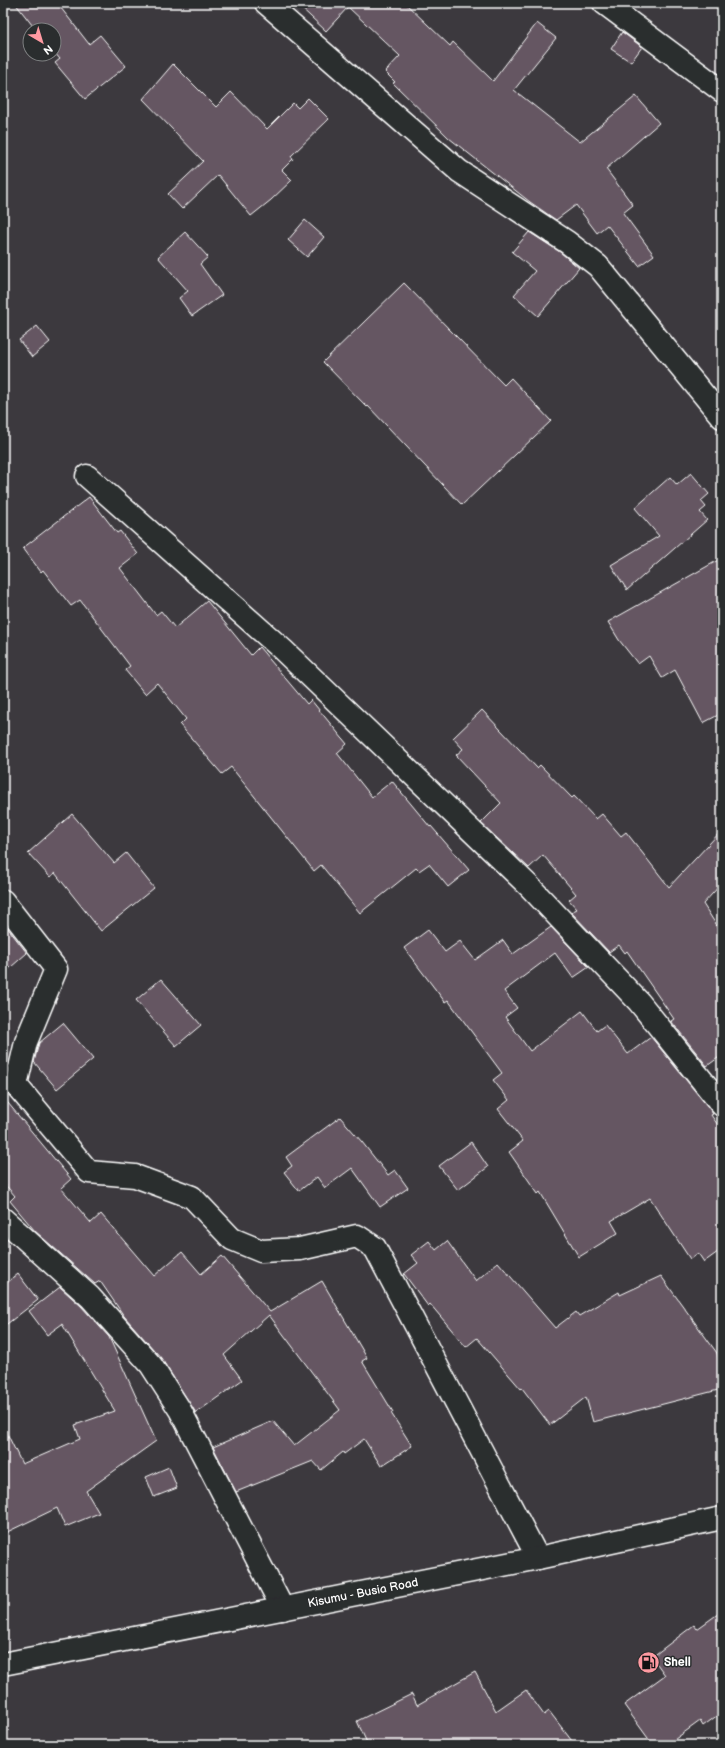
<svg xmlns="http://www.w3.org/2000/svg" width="725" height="1748" viewBox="0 0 725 1748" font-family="'Balsamiq Sans',sans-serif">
<rect width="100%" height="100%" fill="#3c393e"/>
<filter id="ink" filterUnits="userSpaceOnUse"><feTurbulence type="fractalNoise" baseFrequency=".025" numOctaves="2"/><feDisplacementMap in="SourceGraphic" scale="8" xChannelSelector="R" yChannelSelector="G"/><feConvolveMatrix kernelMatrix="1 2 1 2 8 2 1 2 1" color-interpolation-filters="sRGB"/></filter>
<g filter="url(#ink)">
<g fill="#655662" stroke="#fff">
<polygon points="15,3 57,3 89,44 100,35 126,66 85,99 55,63 60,59 54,52 54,30 36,30"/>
<polygon points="296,3 405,3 450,46 453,42 493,81 537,23 556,38 514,90 580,142 636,96 659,123 606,169 633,205 623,213 654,255 639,266 607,225 597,233 576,205 556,220 530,202 449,138 393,83 395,82 385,72 400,56 348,7 326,31"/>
<polygon points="622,32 642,47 631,62 611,49"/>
<polygon points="173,64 216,107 231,92 267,129 293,103 298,108 308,98 329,119 291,156 293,159 282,170 292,180 271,200 251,216 218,175 182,209 168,194 203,161 143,99"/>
<polygon points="305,220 324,237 307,257 288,240"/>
<polygon points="185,232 208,257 200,264 222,295 192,316 179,298 188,291 158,257"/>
<polygon points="529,232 560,252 579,268 538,316 514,295 535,271 512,252"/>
<polygon points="404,283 504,385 511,378 551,421 462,505 368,406 367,407 323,362"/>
<polygon points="37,326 50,342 32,357 19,340"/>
<polygon points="691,473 709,494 701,501 706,507 700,512 707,520 627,590 611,565 659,536 635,508 670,477 677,485"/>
<polygon points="89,497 117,533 120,531 138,554 120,568 156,615 161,611 175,628 207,601 251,655 259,647 307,704 311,700 347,744 337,753 372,797 392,781 430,827 431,826 469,870 448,887 429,864 419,871 416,868 360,913 321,865 314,871 231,767 222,774 180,725 186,719 157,683 145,694 125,670 130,666 80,600 71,606 43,570 41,572 23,548"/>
<polygon points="722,558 722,713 703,723 675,670 662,678 649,656 638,664 619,640 608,622"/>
<polygon points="482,710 537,768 540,765 572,798 574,796 596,819 602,814 621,836 626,832 669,887 722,830 722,883 703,904 722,934 722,1055 707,1066 671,1021 674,1019 627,951 625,953 619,945 609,952 571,912 577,909 569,900 576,894 543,855 529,868 481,823 501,803 456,755 463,749 453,738"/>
<polygon points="72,814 114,863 126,853 154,888 101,931 55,873 50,877 28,853"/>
<polygon points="3,922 27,953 3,974"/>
<polygon points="551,927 589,967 573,978 555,953 504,991 517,1008 505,1017 530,1051 582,1011 597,1031 605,1025 628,1054 651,1037 708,1107 713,1114 711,1115 722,1131 722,1249 704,1262 698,1253 690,1259 650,1198 611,1221 618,1233 579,1257 540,1192 538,1194 509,1152 523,1141 498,1109 509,1100 493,1080 502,1073 448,1000 445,1002 404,948 428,930 445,952 460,941 475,960 503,940 513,954"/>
<polygon points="161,979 201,1025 176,1046 136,1000"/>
<polygon points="63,1023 93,1059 57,1089 34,1062 39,1043"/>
<polygon points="3,1097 71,1179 61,1188 91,1223 101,1214 154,1276 182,1252 201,1274 222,1256 270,1312 322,1281 367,1358 362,1361 393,1412 391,1413 412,1446 381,1466 364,1439 344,1454 343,1452 321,1470 313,1461 236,1492 213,1447 273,1421 294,1446 340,1410 269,1315 224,1355 242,1380 196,1413 161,1358 124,1316 100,1281 95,1284 35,1231 10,1201 15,1196 3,1182"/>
<polygon points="340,1117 362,1142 388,1175 395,1170 408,1188 380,1207 352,1168 325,1188 317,1177 299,1191 284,1172 292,1166 286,1157"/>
<polygon points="471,1142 488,1167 458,1190 439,1166"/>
<polygon points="429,1241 436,1250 447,1241 476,1281 498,1262 555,1328 576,1312 579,1316 619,1292 620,1295 661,1276 717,1353 722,1370 722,1389 593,1422 586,1397 550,1425 522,1388 521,1389 477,1338 466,1347 430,1304 428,1306 404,1274 418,1263 411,1255"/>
<polygon points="18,1274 38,1300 3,1327 3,1286"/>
<polygon points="60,1287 81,1306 109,1337 156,1441 86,1491 99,1513 65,1527 57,1508 3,1534 3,1425 22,1464 80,1439 75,1425 115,1411 62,1324 47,1335 29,1311"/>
<polygon points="169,1467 177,1488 154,1497 146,1477"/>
<polygon points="722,1611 722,1712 703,1726 700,1721 667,1745 653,1745 624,1705 665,1675 652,1657 694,1625 697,1629"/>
<polygon points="475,1672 496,1711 526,1690 544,1715 549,1711 575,1745 368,1745 357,1721 412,1694 417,1705"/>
</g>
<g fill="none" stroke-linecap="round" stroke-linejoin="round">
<defs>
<g id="street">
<polyline points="266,3 459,171 567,242 598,266 722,417"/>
<polyline points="604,3 722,91"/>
<polyline points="87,476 283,650 529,886 639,1002 722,1105"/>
<polyline points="3,901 56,969 26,1042 16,1085 89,1172 135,1176 192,1197 232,1239 261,1251 300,1249 357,1236 375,1248 538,1558"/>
<polyline points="3,1219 90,1297 151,1365 180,1410 283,1609"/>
</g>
<polyline id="highway" points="3,1664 538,1558 722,1518"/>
</defs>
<use href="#street" stroke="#fff" stroke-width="25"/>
<use href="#highway" stroke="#fff" stroke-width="25"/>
<use href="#street" stroke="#2a2d2e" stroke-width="22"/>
<use href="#highway" stroke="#2a2d2e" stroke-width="22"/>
</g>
</g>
<defs>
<symbol id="fuel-disc" viewBox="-11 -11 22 22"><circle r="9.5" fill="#ff9aa2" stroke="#2a2d2e"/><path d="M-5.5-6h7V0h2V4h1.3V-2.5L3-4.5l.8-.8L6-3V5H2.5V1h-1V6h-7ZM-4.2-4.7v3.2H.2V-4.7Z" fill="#111"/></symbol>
</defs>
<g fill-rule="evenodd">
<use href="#fuel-disc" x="636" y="1650" width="25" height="25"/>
</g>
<g text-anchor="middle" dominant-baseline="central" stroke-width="3" stroke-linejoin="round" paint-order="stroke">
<g font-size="12" fill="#fff" stroke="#2a2d2e">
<text transform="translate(363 1593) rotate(-11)">Kisumu - Busia Road</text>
</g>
<g font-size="12" font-weight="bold" fill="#fff" stroke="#2a2d2e" text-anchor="start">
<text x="664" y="1662">Shell</text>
</g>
</g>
<rect width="725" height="1748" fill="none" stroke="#2a2d2e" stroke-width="16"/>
<rect x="8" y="8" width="709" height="1732" fill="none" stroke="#fff" stroke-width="1.5" filter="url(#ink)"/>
<g transform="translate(42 42) rotate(142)"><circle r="19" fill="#2a2d2e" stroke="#7f8182"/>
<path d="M0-3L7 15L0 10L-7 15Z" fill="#ff9aa2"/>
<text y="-6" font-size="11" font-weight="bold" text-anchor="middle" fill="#ffffff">N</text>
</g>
</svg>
